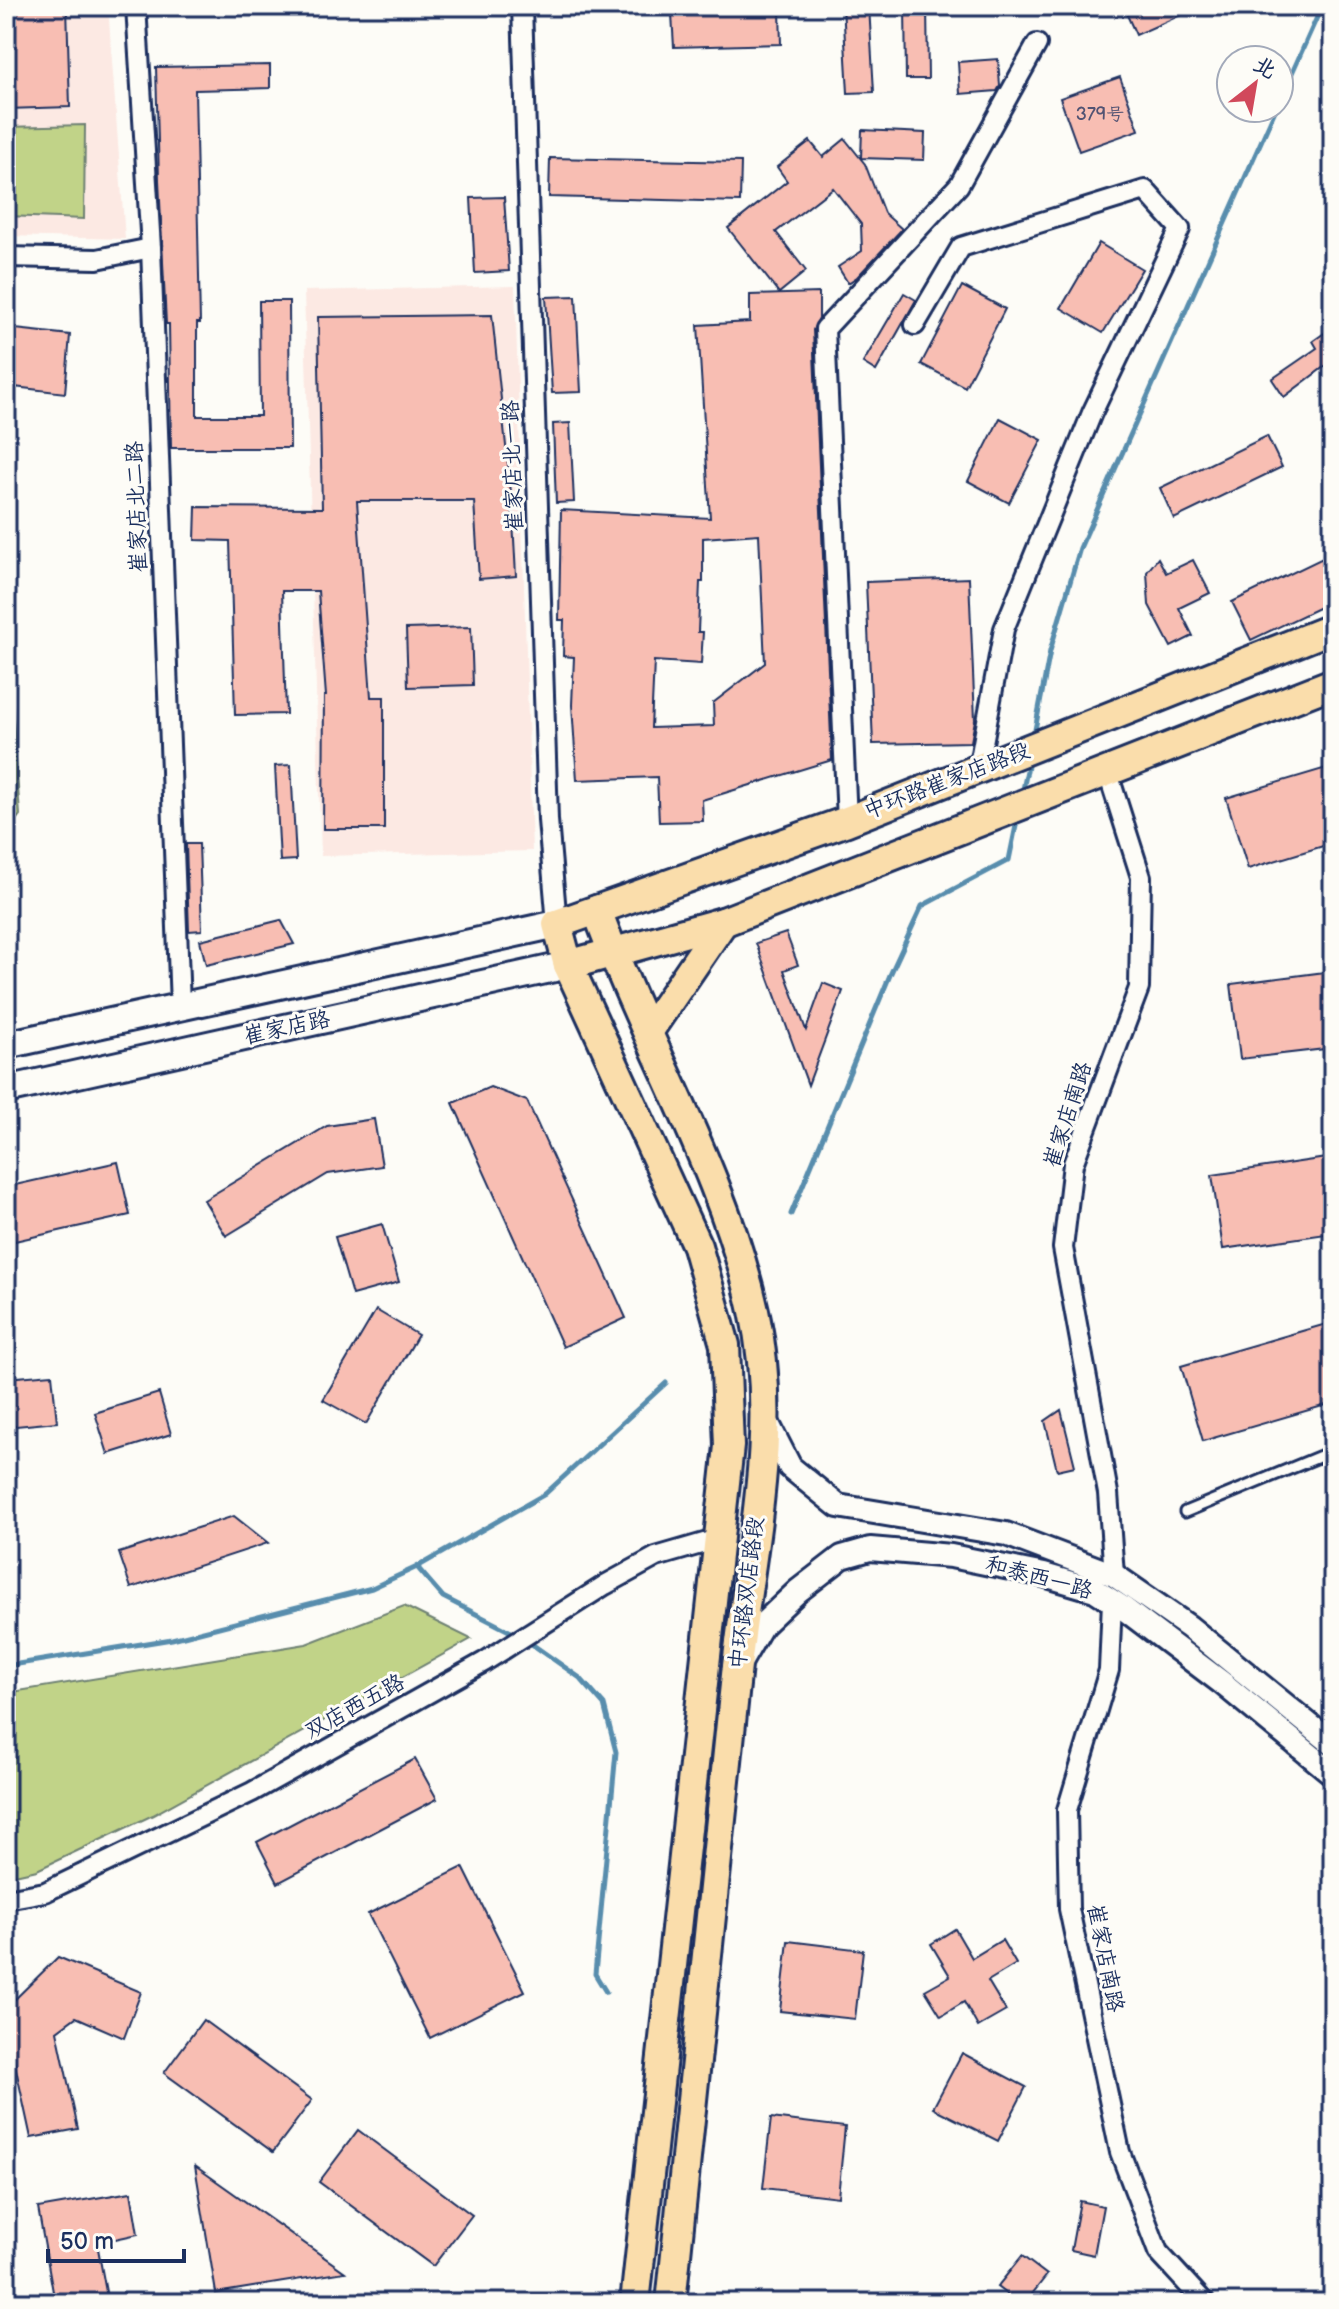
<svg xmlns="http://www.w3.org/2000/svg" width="1339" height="2309" viewBox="0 0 1339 2309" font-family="'Balsamiq Sans','LXGW WenKai TC',sans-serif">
<rect width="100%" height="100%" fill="#fdfcf7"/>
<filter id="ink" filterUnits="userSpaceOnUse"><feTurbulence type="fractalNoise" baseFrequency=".0125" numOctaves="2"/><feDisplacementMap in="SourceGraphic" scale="16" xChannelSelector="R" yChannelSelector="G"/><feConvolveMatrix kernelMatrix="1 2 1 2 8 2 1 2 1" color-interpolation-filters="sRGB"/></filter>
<g filter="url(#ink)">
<g fill="#fce9e3">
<polygon points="6,6 108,6 125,239 6,236"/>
<polygon points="515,286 532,851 321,856 304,291"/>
</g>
<g fill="#c1d388" stroke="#6e8173" stroke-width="2">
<polygon points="85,125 84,219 6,216 6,127"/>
<polygon points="6,689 11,689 20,815 6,833"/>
<polygon points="404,1606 471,1639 153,1815 37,1870 6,1877 6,1693 306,1644"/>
</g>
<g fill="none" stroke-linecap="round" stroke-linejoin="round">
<g stroke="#588dad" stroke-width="5">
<polyline points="1279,102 1322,6"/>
<polyline points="1034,735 1050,651 1080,548 1276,108"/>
<polyline points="1022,794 1029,761"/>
<polyline points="791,1214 890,975 922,906 1009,860 1018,816"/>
<polyline points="417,1567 443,1597 517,1635"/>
<polyline points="526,1640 580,1678 604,1705 616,1752 595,1974 606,1992"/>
<polyline points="6,1666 172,1639 372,1588 417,1567 545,1494 666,1383"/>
</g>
</g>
<g fill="#f8beb3" stroke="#1b2f5e" stroke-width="2" fill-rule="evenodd">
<polygon points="843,6 869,6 874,92 848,93"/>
<polygon points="905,6 927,6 928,79 906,79"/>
<polygon points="1123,6 1201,6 1136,35"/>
<polygon points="67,7 70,107 6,109 6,10"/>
<polygon points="780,11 781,44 674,47 672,14"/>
<polygon points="998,59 1000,86 997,91 960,94 958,62"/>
<polygon points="270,65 270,88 195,90 200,323 197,323 197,416 260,416 259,301 289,301 290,448 171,448 169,324 166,324 159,180 156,67"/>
<polygon points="1120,77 1139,130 1079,151 1060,98"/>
<polygon points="862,130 925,133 924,160 861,158"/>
<polygon points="845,139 865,164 884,213 902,229 857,277 848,283 838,267 862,251 861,224 833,188 776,232 806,271 779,293 728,228 787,181 777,167 810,141 823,157"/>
<polygon points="550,158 741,162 740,202 549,197"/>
<polygon points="504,197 509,271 475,273 471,198"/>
<polygon points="1099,243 1142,269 1103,333 1061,308"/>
<polygon points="962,286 1005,309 965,387 921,364"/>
<path d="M 819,293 L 819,318 L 813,330 L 832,760 L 702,800 L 703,821 L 659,822 L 657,777 L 577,780 L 572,705 L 574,657 L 563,656 L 564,620 L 559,620 L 561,510 L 710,518 L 698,325 L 750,322 L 750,295 ZM 759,534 L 765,663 L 713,703 L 714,726 L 651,728 L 654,661 L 701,664 L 703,632 L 698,632 L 700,582 L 703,582 L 703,538 Z"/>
<polygon points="904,293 916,300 876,371 863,363"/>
<polygon points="576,296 581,392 552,393 546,297"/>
<polygon points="492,315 512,502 516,576 479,579 474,501 357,501 371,697 384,697 384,829 323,829 324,696 326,696 318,591 282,591 286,714 235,715 230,541 195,540 196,507 322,508 318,317"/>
<polygon points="1333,327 1333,371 1328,364 1284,397 1272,379 1317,348 1313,341"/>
<polygon points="6,328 70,335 65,393 6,386"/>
<polygon points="1000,418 1042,440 1009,503 968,481"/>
<polygon points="570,423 574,502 556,503 553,424"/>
<polygon points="1267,436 1282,467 1174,519 1160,488"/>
<polygon points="1333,553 1333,601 1251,640 1232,602"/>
<polygon points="1158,558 1166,573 1193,560 1210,593 1179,608 1193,636 1171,647 1149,605 1147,572"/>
<polygon points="969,578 975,720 971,742 873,744 866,582"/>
<polygon points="471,627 473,685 408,687 406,629"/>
<polygon points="291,765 296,860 280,861 275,766"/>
<polygon points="1333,766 1333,843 1248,869 1226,798"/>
<polygon points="186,844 199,844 202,930 189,931"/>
<polygon points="281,920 294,944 206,965 200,940"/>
<polygon points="786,933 798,965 784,970 806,1030 823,983 843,991 808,1085 756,943"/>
<polygon points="1333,971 1333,1048 1240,1059 1231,984"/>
<polygon points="490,1087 527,1101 626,1318 563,1347 453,1103"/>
<polygon points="374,1119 382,1166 328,1174 226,1236 204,1200 327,1126"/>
<polygon points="1333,1157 1333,1233 1223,1249 1212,1175"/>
<polygon points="118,1162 130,1215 6,1243 6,1187"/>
<polygon points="382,1224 399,1282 352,1295 335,1237"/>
<polygon points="376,1310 418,1335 366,1424 323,1400"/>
<polygon points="1333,1322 1333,1403 1203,1441 1181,1366"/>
<polygon points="52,1374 57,1422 6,1427 6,1378"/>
<polygon points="159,1393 171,1434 108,1454 95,1413"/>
<polygon points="1061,1410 1075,1466 1057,1470 1045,1421"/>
<polygon points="234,1516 268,1543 131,1588 119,1553"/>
<polygon points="415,1759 437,1799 278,1883 257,1842"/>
<polygon points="463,1867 525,1991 430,2038 368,1914"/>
<polygon points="955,1929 972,1958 1002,1940 1016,1964 988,1981 1006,2011 978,2027 964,2002 941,2016 925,1990 950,1976 931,1944"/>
<polygon points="788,1941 863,1950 855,2019 780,2011"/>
<polygon points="58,1957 141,1992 124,2038 76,2017 57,2031 78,2129 31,2138 6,2023 6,2008"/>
<polygon points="203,2020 312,2100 273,2152 164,2073"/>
<polygon points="962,2053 1026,2087 998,2141 933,2108"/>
<polygon points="771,2118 845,2127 838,2197 763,2188"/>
<polygon points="358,2130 472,2215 433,2266 319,2182"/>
<polygon points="195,2166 345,2272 216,2293"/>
<polygon points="131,2192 138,2234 97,2243 108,2303 55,2303 38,2208"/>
<polygon points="1080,2201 1103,2206 1094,2255 1071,2250"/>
<polygon points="1022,2256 1047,2275 1025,2303 1018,2303 997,2287"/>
</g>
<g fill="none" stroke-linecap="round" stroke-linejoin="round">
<defs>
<polyline id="service" points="1185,1512 1333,1451"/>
<g id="minor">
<polyline points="136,6 151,248 180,1006"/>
<polyline points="522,6 548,820 557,924"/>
<polyline points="6,257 97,259 151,248"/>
<polyline points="915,325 961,247 1145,190 1180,229 1092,413 1004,629 978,770"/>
<polyline points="1107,770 1141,877 1139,988 1073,1164 1063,1248 1108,1493 1114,1575"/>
<polyline points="847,821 825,329 959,185 1037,44"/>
<polyline points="1112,1601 1109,1670 1067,1810 1069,1909 1120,2152 1158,2252 1205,2303"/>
<polyline points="6,1899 45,1892 252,1792 484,1662 605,1585 656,1557 718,1539"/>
</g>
<g id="tertiary">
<polyline points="766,1420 790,1467 838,1506 1006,1534 1114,1575 1189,1627 1333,1744"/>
<polyline points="741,1661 762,1625 798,1591 842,1557 870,1549 951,1556 1044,1575 1095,1590 1123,1608 1221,1682 1333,1774"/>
</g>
<g id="secondary">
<polyline points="6,1045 557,924"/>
<polyline points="6,1090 568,965"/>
</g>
<g id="primary">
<path d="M 597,910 C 645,1045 723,1170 754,1311 C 781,1431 749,1555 736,1675 C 714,1884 693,2093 671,2303"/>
<polyline points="568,965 723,922 1333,683"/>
<polyline points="648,1032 723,922"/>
<polyline points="635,2303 729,1446 725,1345 697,1246 568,965 557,924 847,821 1333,628"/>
</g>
</defs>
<use href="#service" stroke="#1b2f5e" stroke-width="15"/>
<use href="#minor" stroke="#1b2f5e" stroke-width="24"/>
<use href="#tertiary" stroke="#1b2f5e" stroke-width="28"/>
<use href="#secondary" stroke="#1b2f5e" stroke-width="32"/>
<use href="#primary" stroke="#1b2f5e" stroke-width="34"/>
<use href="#service" stroke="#fdfcf7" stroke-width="9"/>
<use href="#minor" stroke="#fdfcf7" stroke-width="18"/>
<use href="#tertiary" stroke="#fdfcf7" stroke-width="22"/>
<use href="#secondary" stroke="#fdfcf7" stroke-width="26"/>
<use href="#primary" stroke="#faddab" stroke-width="28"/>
</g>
</g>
<g text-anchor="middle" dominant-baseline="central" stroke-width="6" stroke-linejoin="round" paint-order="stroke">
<g font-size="18" fill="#525373">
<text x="1100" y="114">379号</text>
</g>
<g font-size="22" fill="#1b2f5e" stroke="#fdfcf7">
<text transform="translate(513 466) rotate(-92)">崔家店北一路</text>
<text transform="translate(137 507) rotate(-92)">崔家店北二路</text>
<text transform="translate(947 781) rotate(-21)">中环路崔家店路段</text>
<text transform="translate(287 1028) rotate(-12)">崔家店路</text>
<text transform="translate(1068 1115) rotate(-72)">崔家店南路</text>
<text transform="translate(1039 1578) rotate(15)">和泰西一路</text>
<text transform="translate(747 1593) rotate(-83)">中环路双店路段</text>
<text transform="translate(355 1707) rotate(-29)">双店西五路</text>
<text transform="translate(1105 1958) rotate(79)">崔家店南路</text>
</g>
</g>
<rect width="1339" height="2309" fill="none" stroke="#fdfcf7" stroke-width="32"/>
<rect x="16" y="16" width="1307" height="2277" fill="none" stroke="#1b2f5e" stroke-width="3" filter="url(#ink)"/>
<g transform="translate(1255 84) rotate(31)"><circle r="38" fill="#fdfcf7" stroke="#a3aaba" stroke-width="2"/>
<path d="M0-6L14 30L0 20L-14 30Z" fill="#d1495b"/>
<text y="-12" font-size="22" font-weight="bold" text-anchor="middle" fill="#1b2f5e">北</text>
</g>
<path d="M48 2249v12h136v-12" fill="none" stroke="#1b2f5e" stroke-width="4"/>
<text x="60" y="2249" font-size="24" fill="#1b2f5e" stroke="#fdfcf7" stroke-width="6" paint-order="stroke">50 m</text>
</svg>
